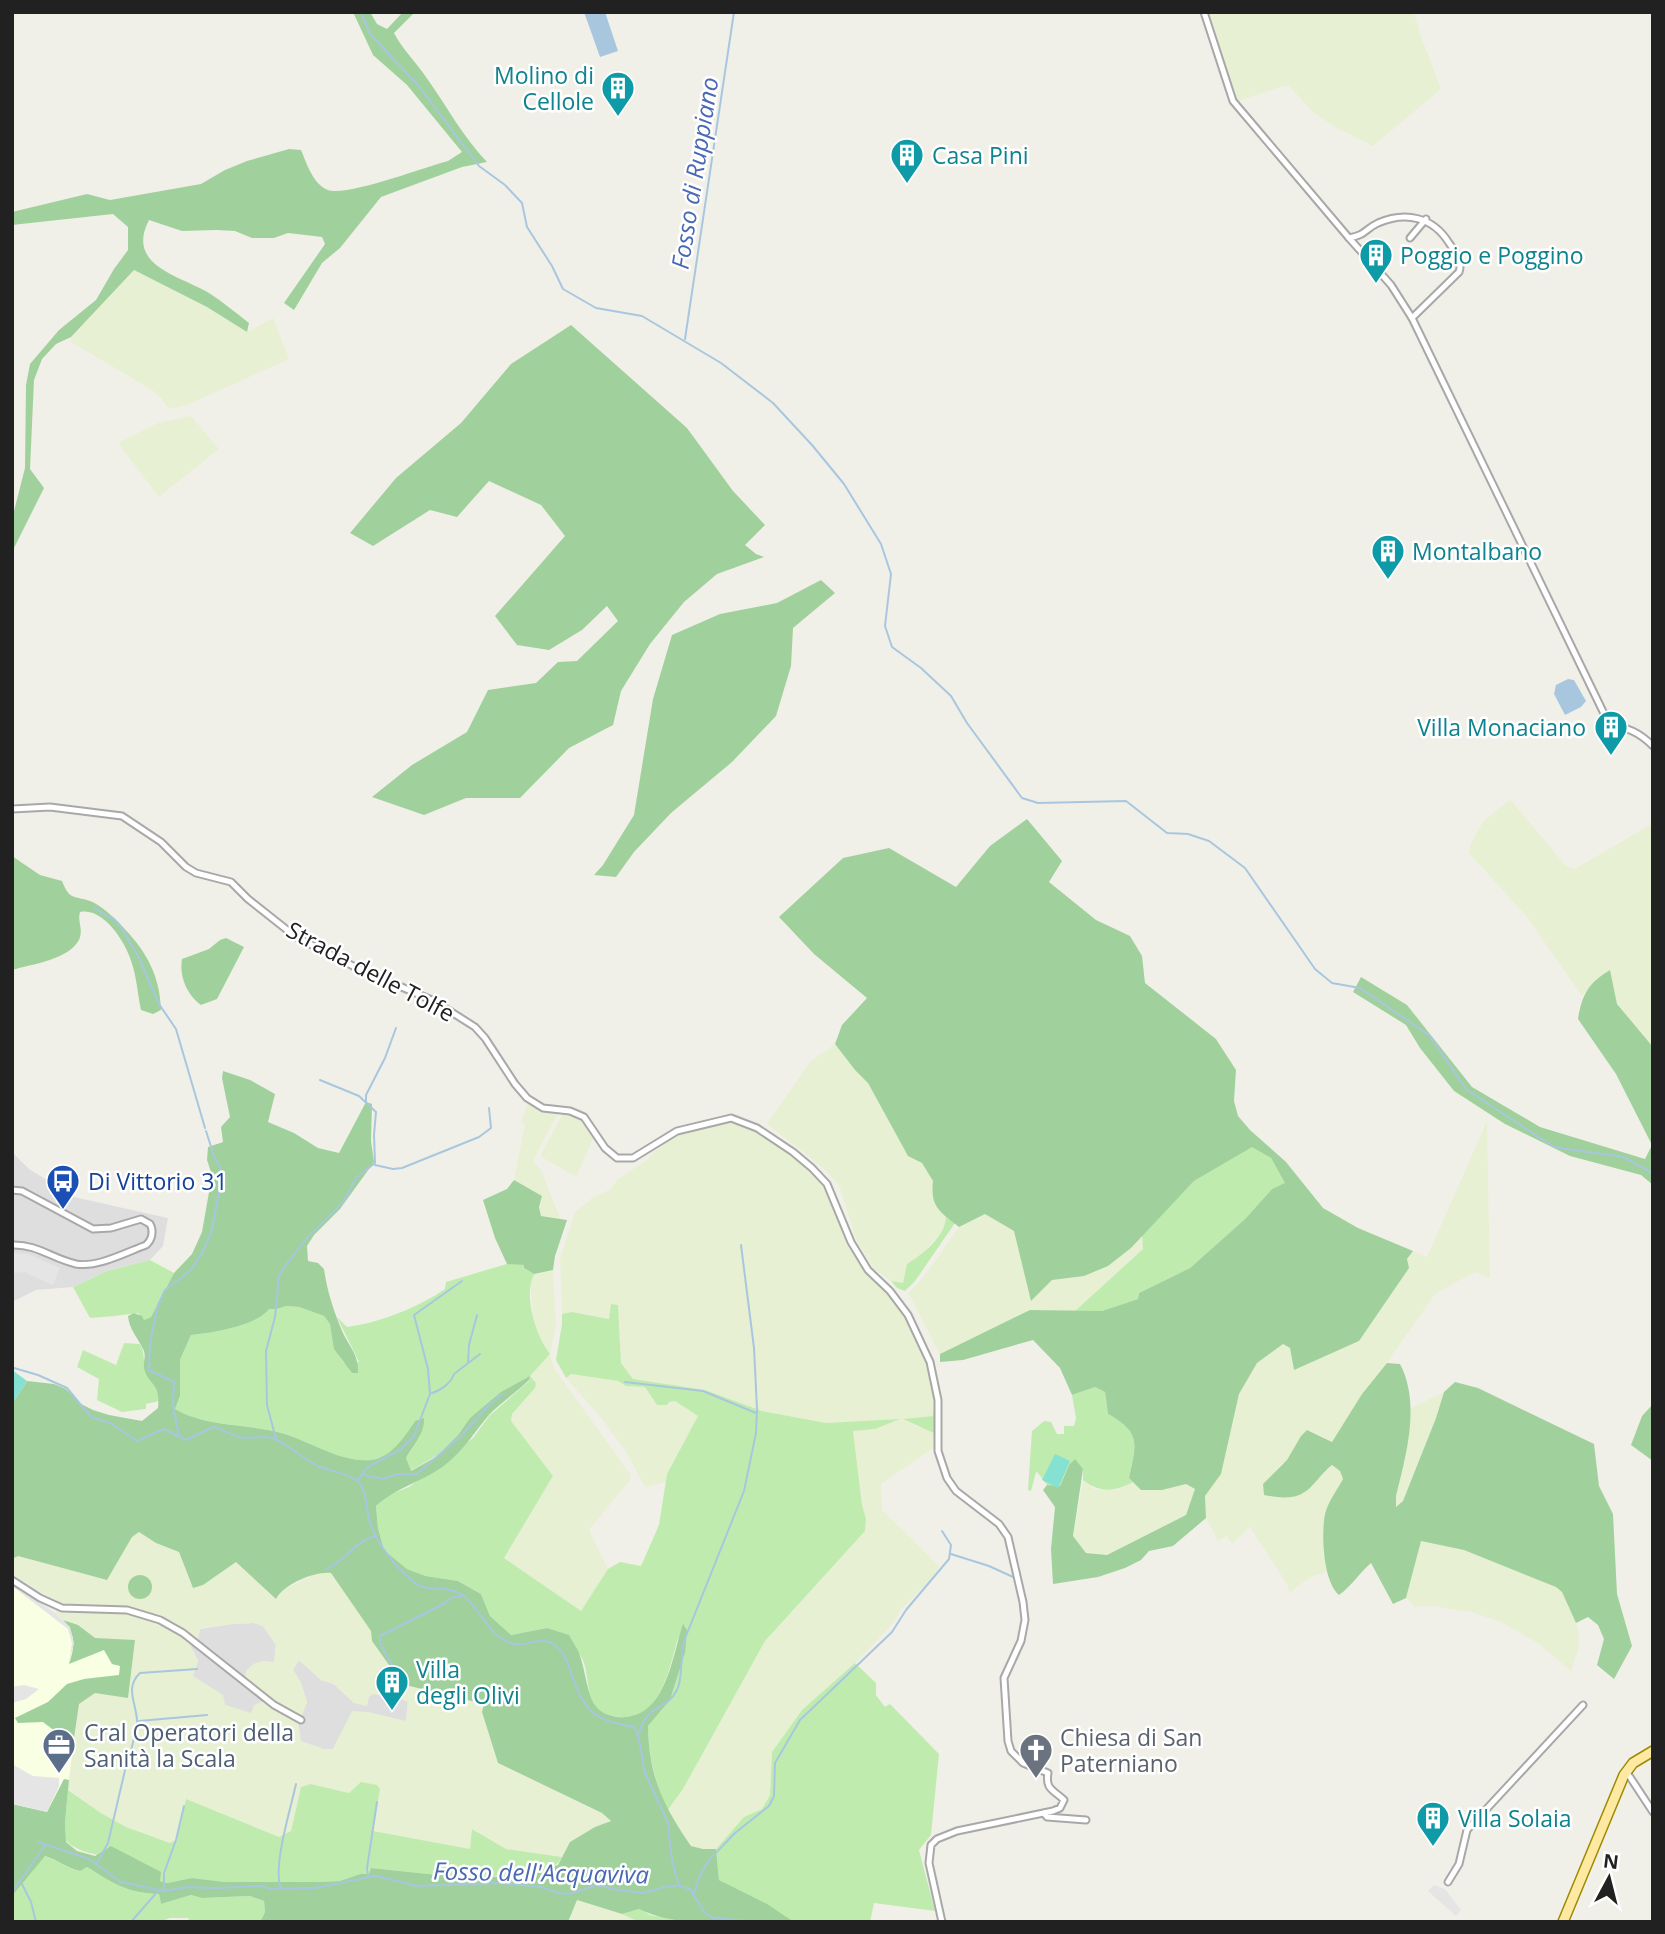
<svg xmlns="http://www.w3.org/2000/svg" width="1665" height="1934" viewBox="0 0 1665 1934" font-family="'Open Sans',sans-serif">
<rect width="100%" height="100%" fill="#f1f0e8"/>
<g fill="#dfdede">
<polygon points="12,1152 29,1169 74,1197 168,1218 163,1246 150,1260 107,1271 73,1287 36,1290 12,1302"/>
<polygon points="254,1623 263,1626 276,1645 274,1663 262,1661 291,1713 301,1716 307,1702 301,1683 293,1670 299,1660 321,1680 334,1684 354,1703 372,1693 400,1698 408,1702 406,1722 390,1718 340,1736 333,1749 323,1749 300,1741 298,1721 281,1713 264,1701 251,1714 225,1705 192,1676 198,1661 187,1639 198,1639 200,1629 232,1624"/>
</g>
<polygon fill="#f9ffe3" points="12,1583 104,1650 121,1666 119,1675 84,1679 40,1707 16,1718 43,1722 73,1745 69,1780 64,1779 47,1812 12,1804"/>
<g fill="#e8f0d3">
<polygon points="1209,12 1414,12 1422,39 1441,89 1373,146 1335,127 1314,113 1289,86 1284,86 1238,101"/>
<polygon points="134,270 207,307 247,332 273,318 289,359 187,405 169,409 161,398 152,390 71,342 71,337"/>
<polygon points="191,416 219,449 159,497 120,446 120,442 158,423"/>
<polygon points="1510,799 1566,866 1575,869 1653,823 1653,1047 1617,1004 1610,971 1601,975 1582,996 1527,917 1469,853 1471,843 1483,822"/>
<polygon points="835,1044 855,1070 868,1083 908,1155 922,1163 933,1181 939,1210 946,1217 945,1228 921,1255 907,1264 903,1283 891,1281 873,1268 856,1239 839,1185 822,1167 767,1124 810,1062"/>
<polygon points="528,1103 545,1111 558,1113 533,1161 541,1170 560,1218 541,1216 539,1207 542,1196 514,1180 525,1125 521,1122"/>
<polygon points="563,1113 582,1118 595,1135 576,1177 540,1156"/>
<polygon points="1487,1121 1490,1278 1475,1272 1436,1293 1386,1364 1362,1394 1332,1442 1311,1431 1301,1436 1287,1460 1276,1469 1264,1495 1289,1497 1303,1494 1321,1473 1331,1465 1340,1471 1343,1479 1326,1514 1323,1554 1328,1571 1311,1577 1290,1592 1287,1584 1250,1527 1232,1544 1227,1536 1218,1541 1206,1518 1205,1496 1221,1474 1239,1394 1257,1363 1283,1344 1290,1348 1294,1370 1359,1341 1413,1251 1427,1257"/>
<polygon points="727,1122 758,1131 794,1154 825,1185 846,1243 864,1272 898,1304 913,1332 928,1364 935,1400 933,1416 904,1419 917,1427 924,1427 936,1434 935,1447 881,1484 882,1510 939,1566 932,1579 901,1609 894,1622 876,1642 837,1681 802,1710 770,1781 770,1795 762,1809 744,1817 716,1849 703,1849 691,1846 667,1811 683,1789 765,1641 865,1531 866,1519 862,1505 853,1431 875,1429 898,1420 826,1423 762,1411 705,1390 633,1379 621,1363 619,1319 610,1309 610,1319 572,1312 562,1314 560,1259 575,1212 592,1198 611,1189 617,1180 648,1159 654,1152 673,1137"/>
<polygon points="985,1214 1014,1231 1052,1280 1084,1276 1131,1248 1142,1235 1143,1249 1074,1312 1030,1310 940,1354 908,1293 922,1279 959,1227"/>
<polygon points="553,1270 556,1327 550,1354 554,1368 630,1474 630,1480 589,1530 608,1569 581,1612 504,1558 553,1476 510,1421 512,1414 535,1388 530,1376 542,1344 534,1326 530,1281 534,1274"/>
<polygon points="571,1374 618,1381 626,1386 645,1387 669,1401 675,1401 699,1416 667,1474 666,1482 645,1487 626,1452 602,1419 566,1378"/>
<polygon points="1444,1392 1436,1418 1403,1502 1395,1507 1396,1496 1409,1433 1411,1408"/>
<polygon points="1083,1480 1094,1489 1118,1490 1133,1482 1142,1490 1162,1490 1186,1484 1195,1489 1186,1515 1107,1555 1086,1552 1073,1537"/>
<polygon points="139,1531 156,1543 179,1552 193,1588 203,1585 236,1562 276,1599 281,1591 321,1571 331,1573 371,1631 372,1641 391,1669 396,1683 485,1704 482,1712 498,1763 602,1813 611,1821 595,1827 570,1842 562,1857 506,1849 473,1829 470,1849 372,1831 380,1789 349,1793 312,1784 301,1787 291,1831 279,1837 186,1799 176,1840 170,1843 126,1827 101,1813 68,1789 79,1704 95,1693 128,1697 135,1641 95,1638 78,1625 63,1620 55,1613 57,1610 76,1613 125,1612 148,1618 170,1627 187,1639 198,1661 193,1676 223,1695 225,1705 251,1713 254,1705 264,1701 281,1713 298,1721 301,1741 323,1749 333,1749 352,1711 368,1712 406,1721 408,1702 400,1698 373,1694 369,1697 367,1706 354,1703 334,1684 321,1680 299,1660 293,1670 301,1683 307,1702 301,1717 274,1703 245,1680 246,1671 253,1664 262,1661 274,1662 276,1645 263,1626 254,1623 232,1624 200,1628 198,1639 173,1622 148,1612 123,1606 78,1607 62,1604 12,1575 12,1559 18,1556 107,1580 132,1537"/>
<polygon points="1421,1541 1464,1550 1556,1587 1562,1592 1576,1623 1579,1634 1578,1650 1571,1671 1539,1644 1501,1622 1471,1612 1432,1606 1415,1607 1406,1598"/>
<polygon points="576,1900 622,1914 639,1922 568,1922"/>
</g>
<g fill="#bfecae">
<polygon points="1252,1146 1271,1158 1286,1184 1272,1189 1245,1219 1190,1268 1139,1293 1138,1299 1102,1311 1074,1312 1143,1249 1142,1235 1194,1181"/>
<path d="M 946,1217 L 955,1223 L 915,1281 L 905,1291 L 897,1288 L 891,1281 L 903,1283 L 907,1264 C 923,1254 945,1237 946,1217 Z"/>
<path d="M 150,1260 L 174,1273 L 151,1317 L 144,1320 L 138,1313 C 123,1315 107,1317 90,1318 L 73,1287 L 107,1271 Z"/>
<path d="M 510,1263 L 524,1265 L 524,1268 L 534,1274 C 523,1295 536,1337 550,1354 L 530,1376 L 536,1383 L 535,1388 L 512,1414 L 511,1421 L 553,1476 L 504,1558 L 581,1611 L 608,1569 L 620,1562 L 641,1566 L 659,1525 L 667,1474 L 698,1416 L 675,1401 L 669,1402 L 667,1405 L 657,1405 L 645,1387 L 626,1386 L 618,1381 L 571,1374 L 566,1378 L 556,1360 L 562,1324 L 562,1314 L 572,1312 L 609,1319 L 611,1304 L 618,1305 L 621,1363 L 633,1379 L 705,1390 L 762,1411 L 826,1423 L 900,1419 L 875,1429 L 853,1431 L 862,1505 L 866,1519 L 865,1531 L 765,1641 L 683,1789 L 667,1811 C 656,1784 648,1756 648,1726 L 670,1700 L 685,1653 L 678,1638 C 670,1666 661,1721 620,1717 C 611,1716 602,1714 596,1707 C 585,1694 590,1669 580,1655 C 574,1645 557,1636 547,1628 L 511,1635 L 490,1616 L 481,1594 L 458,1581 L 426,1576 L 407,1569 L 384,1550 L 378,1528 L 376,1506 L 388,1495 L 409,1487 L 473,1438 L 489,1416 L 529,1381 L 530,1377 L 470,1418 L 458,1435 L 438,1455 L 410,1471 L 406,1458 L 420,1436 L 415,1421 C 405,1436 392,1458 372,1460 C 341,1463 313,1443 285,1434 C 248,1423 208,1428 175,1409 L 180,1396 L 180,1360 L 191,1335 C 212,1333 257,1326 269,1309 L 277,1309 L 286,1306 L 299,1307 L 324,1316 L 330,1324 L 335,1349 L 344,1363 L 359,1362 L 337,1317 L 347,1327 C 379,1323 419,1307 445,1289 L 446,1282 Z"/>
<path d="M 124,1343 L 140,1344 C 145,1354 143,1358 145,1368 C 147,1379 158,1384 159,1401 L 146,1404 L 146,1409 L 122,1412 L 97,1400 L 99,1379 L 77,1367 L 83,1350 L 116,1365 Z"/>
<path d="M 1095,1387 L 1105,1392 L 1108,1414 C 1142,1433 1136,1443 1129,1478 L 1133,1482 C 1115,1492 1099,1493 1083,1480 L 1083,1469 L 1069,1465 L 1060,1486 L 1047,1485 L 1038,1473 L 1036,1472 L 1031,1491 L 1028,1490 L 1032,1431 L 1044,1421 L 1051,1422 L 1057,1434 L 1064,1434 L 1064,1426 L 1074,1426 L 1076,1418 L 1072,1395 Z"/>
<polygon points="935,1400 936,1434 903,1419 933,1416"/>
<polygon points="855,1663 876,1683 876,1695 885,1707 890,1704 939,1754 931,1835 919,1850 935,1911 874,1903 870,1922 793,1922 719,1880 716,1849 744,1817 762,1809 770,1795 772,1752 802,1710"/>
<path d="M 361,1782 L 377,1785 L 380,1789 L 373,1831 L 470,1849 L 472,1829 L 506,1849 L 562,1857 C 553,1875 531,1873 514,1873 C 505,1874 496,1877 487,1877 C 448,1877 410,1872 371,1868 L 370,1874 L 360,1874 L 340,1881 L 319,1882 L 225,1882 L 192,1878 L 167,1883 L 160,1881 L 160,1872 C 150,1868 140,1860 130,1858 C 106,1854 86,1858 66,1841 L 65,1822 L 68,1790 L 101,1813 L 126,1827 L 170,1843 L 176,1840 L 186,1799 L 279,1837 L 291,1831 L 301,1787 L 311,1784 L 349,1793 Z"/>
<path d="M 44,1856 C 58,1860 67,1868 79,1871 L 87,1867 C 114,1884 127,1893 159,1894 L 161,1904 L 191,1895 L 202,1898 L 250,1896 L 264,1901 L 265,1912 L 260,1922 L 190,1922 L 188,1918 L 170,1918 L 159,1922 L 12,1922 L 12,1896 Z"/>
<polygon points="639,1909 650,1915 689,1922 639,1922 622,1914"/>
</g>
<g fill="#a0d19c">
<path d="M 353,12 L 370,12 L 377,24 L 387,29 L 403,12 L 415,12 L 394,33 C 403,50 416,62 426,77 C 446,105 463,137 487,162 L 462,167 L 381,197 L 340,248 L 322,263 L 294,310 L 284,303 L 325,244 L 322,237 L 288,233 L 274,238 L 252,238 L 235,231 L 216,230 L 182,231 L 149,220 C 125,266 181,276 209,293 C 223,302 236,313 249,323 L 247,332 L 207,307 L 134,270 L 71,337 L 56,344 L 42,359 L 34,380 L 30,469 L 44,488 L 12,552 L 12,519 L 25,468 L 26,385 L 30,364 L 59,330 L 96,300 L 114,269 L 128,250 L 128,227 L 113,214 L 12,225 L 12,212 L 87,194 L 110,200 L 201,184 L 225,170 L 247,161 L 289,149 L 301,150 C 307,164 313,184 328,190 C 346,197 425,167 448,161 L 462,152 L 407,85 L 373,55 Z"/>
<polygon points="571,325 687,428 733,491 765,525 745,545 756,554 764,557 717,574 684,602 650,644 621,691 613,725 569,748 520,798 466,798 424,815 372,797 412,765 467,732 488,690 536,683 558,662 577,661 618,621 607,606 582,630 549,650 517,645 495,616 565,536 541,505 489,481 457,517 430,510 373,546 350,533 396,478 461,423 511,364"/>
<polygon points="821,580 835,593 793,628 791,666 776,716 732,762 671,813 634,852 616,877 594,875 603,865 634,815 653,699 672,635 720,614 777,603"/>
<path d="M 1027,819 L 1062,861 L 1049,882 L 1096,920 L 1130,936 L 1142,956 L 1145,983 L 1216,1039 L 1236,1070 L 1234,1101 L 1238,1116 L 1250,1130 L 1286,1162 L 1323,1208 L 1358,1228 L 1413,1251 L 1407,1259 L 1409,1268 L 1359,1341 L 1294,1370 L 1290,1348 L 1283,1344 L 1257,1363 L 1239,1394 L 1221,1474 L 1205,1496 L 1206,1518 L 1173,1546 L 1149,1551 L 1141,1560 L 1125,1568 L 1098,1577 L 1053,1584 L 1051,1549 L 1055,1507 L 1043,1490 L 1047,1485 L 1060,1486 L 1069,1465 L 1075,1459 L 1083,1469 L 1073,1536 L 1086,1553 L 1107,1555 L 1186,1515 L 1195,1489 L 1186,1484 L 1162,1490 L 1141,1490 L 1129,1478 C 1136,1444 1142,1433 1108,1414 L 1105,1392 L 1095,1387 L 1072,1395 L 1060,1368 L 1033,1340 L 963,1360 L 940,1362 L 940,1354 L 1030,1310 L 1102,1311 L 1138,1299 L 1139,1293 L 1190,1268 L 1245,1219 L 1272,1189 L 1285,1183 L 1271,1158 L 1252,1147 L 1194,1181 L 1131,1248 L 1108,1266 L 1084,1276 L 1052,1280 L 1031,1301 L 1014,1231 L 985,1214 L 959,1227 C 940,1212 930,1207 933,1181 L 922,1163 L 908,1156 L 868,1083 L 855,1070 L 835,1044 L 842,1025 L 867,998 L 814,954 L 779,917 L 843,858 L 889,848 L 956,887 L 990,846 Z"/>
<path d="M 12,856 L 40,875 L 62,881 C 70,901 73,895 90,901 C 101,905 112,916 120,924 C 145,949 160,974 161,1010 L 153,1014 L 141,1010 C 138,996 137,981 133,967 C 128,946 105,907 80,912 C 77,921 84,930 79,940 C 68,960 32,964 12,970 Z"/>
<path d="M 226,938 L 244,947 L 217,999 L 201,1005 C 187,995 179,976 182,959 L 209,949 L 220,940 Z"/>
<path d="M 1610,970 L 1617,1004 L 1653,1047 L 1653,1185 L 1641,1175 L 1570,1156 L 1505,1124 L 1454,1091 L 1420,1048 L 1406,1025 L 1353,992 L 1361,977 L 1407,1005 L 1472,1087 L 1540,1127 L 1645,1159 L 1652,1145 L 1616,1074 L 1578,1019 C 1582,995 1588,983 1610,970 Z"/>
<path d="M 223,1071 L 250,1080 L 275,1094 L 268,1122 L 294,1133 L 318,1148 L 339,1153 L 366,1102 L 372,1104 L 371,1141 L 374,1162 L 340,1209 L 314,1235 L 307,1246 L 308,1261 L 318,1263 L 324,1269 C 327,1291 334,1312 343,1333 C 350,1348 359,1355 358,1373 L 352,1373 L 334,1349 L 330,1324 L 324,1316 L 299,1307 L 286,1306 L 277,1309 L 269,1309 C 257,1326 211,1333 191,1335 L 180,1360 L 180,1396 L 175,1409 C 208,1428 248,1423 285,1434 C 313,1443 342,1463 372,1460 C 392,1457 405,1436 415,1421 L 424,1418 C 425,1434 413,1445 406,1458 L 411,1471 L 436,1457 L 458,1435 L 470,1418 L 501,1392 L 530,1376 L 529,1380 C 516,1393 500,1403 488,1416 C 474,1433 463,1451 445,1465 C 424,1481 395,1488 376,1506 L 378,1528 L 384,1550 L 407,1569 L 426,1576 L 458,1581 L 481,1594 L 490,1616 L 511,1635 L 547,1628 L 569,1635 C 573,1643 579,1650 581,1659 C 585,1671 588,1696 595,1705 C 600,1713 610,1716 618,1717 C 666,1721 672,1656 683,1624 L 687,1630 L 685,1653 L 670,1700 L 648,1726 C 649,1777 663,1805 691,1846 L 703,1849 L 716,1849 L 719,1880 L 767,1904 L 794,1922 C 747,1922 681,1930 639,1909 L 622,1914 L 577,1900 L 568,1922 L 260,1922 L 265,1912 L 264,1901 L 250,1896 L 202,1898 L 191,1895 L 161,1904 L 159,1894 C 127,1893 114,1884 87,1867 L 80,1871 C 67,1868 58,1860 45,1856 L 12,1896 L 12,1804 L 47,1812 L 64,1779 L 69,1780 L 65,1822 L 66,1842 L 77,1851 L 95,1856 L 111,1846 L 161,1872 L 160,1881 L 167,1883 L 192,1878 L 225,1882 L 319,1882 L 340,1881 L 360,1874 L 369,1874 L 371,1868 L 438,1875 L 500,1877 L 511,1873 L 530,1874 L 558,1865 L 570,1842 L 595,1827 L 611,1821 L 602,1813 L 498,1763 L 482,1712 L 484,1704 L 397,1683 L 391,1668 L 372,1641 L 371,1631 L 331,1573 C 315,1571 284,1584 276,1599 L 236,1562 L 203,1585 L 193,1588 L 179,1552 L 156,1543 L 139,1532 L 132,1537 L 107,1580 L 18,1556 L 12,1559 L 12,1404 L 27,1381 L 54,1384 L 66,1389 L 81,1404 L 93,1410 L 109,1415 L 142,1421 L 158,1408 C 161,1382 147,1384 144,1368 C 143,1362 146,1357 144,1351 C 139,1339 129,1330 128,1316 L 134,1313 L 142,1316 L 144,1320 L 151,1317 L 174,1273 L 192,1254 L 202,1232 L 212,1175 L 207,1160 L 208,1147 L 223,1142 L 221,1127 L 230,1117 L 222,1078 Z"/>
<polygon points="514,1180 542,1196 539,1207 541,1216 567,1220 555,1256 553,1270 534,1274 524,1268 524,1265 507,1264 495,1238 483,1200 507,1189"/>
<path d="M 1387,1363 L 1400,1364 C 1421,1404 1406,1455 1396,1496 L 1396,1507 L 1403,1501 L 1436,1418 L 1444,1392 L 1455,1382 L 1478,1388 L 1594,1444 L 1599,1486 L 1613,1514 L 1617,1594 L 1632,1646 L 1614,1679 L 1597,1665 L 1604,1639 L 1598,1625 L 1588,1617 L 1576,1623 L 1562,1592 L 1556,1587 L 1464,1550 L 1421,1541 L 1406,1598 L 1393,1604 L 1371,1563 C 1359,1573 1352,1586 1339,1595 C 1323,1581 1321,1534 1325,1514 C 1328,1502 1337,1490 1343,1479 L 1340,1471 L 1332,1465 C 1321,1473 1314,1487 1303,1493 C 1293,1500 1275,1497 1264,1495 L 1263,1484 L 1287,1460 L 1301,1436 L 1307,1430 L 1332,1442 L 1362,1394 Z"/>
<polygon points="1653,1404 1653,1461 1631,1445 1642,1416"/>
<circle cx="140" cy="1587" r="12"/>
<path d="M 63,1620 L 78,1625 L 95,1638 L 135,1640 L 128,1698 L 95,1693 L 79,1704 L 73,1745 L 43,1722 L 18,1723 L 15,1718 L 48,1702 L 67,1684 L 84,1679 L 119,1675 L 120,1666 L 112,1664 L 104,1650 L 69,1664 C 75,1647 76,1634 63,1620 Z"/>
</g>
<g fill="#85e1d1">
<polygon points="12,1370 27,1381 12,1404"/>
<polygon points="1055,1454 1070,1461 1058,1488 1042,1480"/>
</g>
<g fill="#e5e5e5">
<polygon points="12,1253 28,1254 60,1268 53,1285 24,1272 14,1273"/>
<polygon points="12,1583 55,1613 70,1627 74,1643 69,1664 72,1643 68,1629 12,1586"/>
<polygon points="24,1685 39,1689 26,1699 12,1703 12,1687"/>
<polygon points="12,1764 33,1776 59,1778 59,1786 47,1812 12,1804"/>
<polygon points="1434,1885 1445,1889 1461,1910 1456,1916 1428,1891"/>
</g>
<g fill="#a8c7df">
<polygon points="584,12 605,12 618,51 600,57"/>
<polygon points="1568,679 1574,680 1586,701 1581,707 1565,715 1554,694 1556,685"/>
</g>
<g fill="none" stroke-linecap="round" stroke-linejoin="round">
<g stroke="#a8c7df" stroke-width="2">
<polyline points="361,12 370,34 418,85 479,166 505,185 522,203 527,227 552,266 563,289 596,308 642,316 721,363 773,403 812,445 844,484 881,544 891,574 885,626 892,647 921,668 951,696 967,723 1022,798 1038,803 1126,801 1167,833 1188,834 1209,841 1245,868 1315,969 1332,983 1360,988 1429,1035 1467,1090 1554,1147 1623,1157 1653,1173"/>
<polyline points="685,339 734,12"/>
<polyline points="95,908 106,916 113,918 119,924 139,958 159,1004 176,1029 205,1128"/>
<polyline points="366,1101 366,1095 385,1058 396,1028"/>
<polyline points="375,1165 393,1169 402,1168 479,1137 491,1128 489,1108"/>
<polyline points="150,1342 158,1305 165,1290 191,1270 202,1253 211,1233 220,1188 221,1169 214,1156 206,1131"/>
<polyline points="150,1345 149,1370 174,1382 173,1406 179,1436"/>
<polyline points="468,1362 469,1345 477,1315"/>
<path d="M 14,1368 L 38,1375 L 67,1388 L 91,1417 L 110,1423 L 137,1441 L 164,1429 L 186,1440 L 213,1427 C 222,1429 229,1434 238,1437 C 250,1440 262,1434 274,1439 C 291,1445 303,1460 320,1467 C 333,1472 355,1474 362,1487 C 367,1497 366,1509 369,1519 C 375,1542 396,1568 415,1583 C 427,1593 448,1585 461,1594 C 481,1607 488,1639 515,1644 C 529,1646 543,1635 556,1646 C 566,1654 569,1666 573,1678 C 585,1714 598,1721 634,1727 L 638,1735 L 645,1773 L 668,1823 L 672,1861 L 679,1886 L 690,1889 L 705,1913 L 713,1918 L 760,1922"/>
<polyline points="625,1382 703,1391 756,1413"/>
<path d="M 432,1393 C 440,1391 451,1383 454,1374 L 480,1354"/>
<polyline points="276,1439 267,1405 266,1351 275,1317 279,1276 282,1270 306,1239 344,1201 356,1178 375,1163 374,1135 376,1112 359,1096 320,1080"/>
<polyline points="364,1475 383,1479 397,1474 417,1474 461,1436 487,1407 502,1394"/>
<polyline points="358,1481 366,1468 400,1450 414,1436 430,1394 428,1369 414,1315 462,1281"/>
<polyline points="951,1554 989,1566 1013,1577"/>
<path d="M 326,1569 C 345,1562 357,1539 376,1536"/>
<polyline points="399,1678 380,1643 380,1636 443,1604 453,1597 465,1596"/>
<polyline points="139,1721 207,1715"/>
<path d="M 639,1734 C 647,1702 665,1713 677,1690 C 683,1679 680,1656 684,1641 L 744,1491 L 756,1433 L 757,1409 L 754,1348 L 741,1245"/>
<polyline points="38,1842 89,1859 121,1882 164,1891 187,1887 216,1888 260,1886 273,1889 314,1888 376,1876 417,1886 499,1883 541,1887 558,1893 569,1894 597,1885 617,1890 642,1893 665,1887 677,1886"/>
<path d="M 97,1863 L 108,1843 L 126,1766 C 130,1758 136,1730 137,1722 C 137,1704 124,1688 140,1673 L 197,1669"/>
<polyline points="368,1877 367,1868 377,1802"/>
<polyline points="22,1884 31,1902 36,1922"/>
<polyline points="164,1889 164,1873 176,1840 184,1806"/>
<path d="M 281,1889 C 272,1867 291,1808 296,1784"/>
<polyline points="12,1892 46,1844"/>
<polyline points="694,1894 699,1877 710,1859 735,1833 769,1806 774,1796 775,1763 800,1720 892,1632 906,1610 949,1559 951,1545 942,1531"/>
<polyline points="131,1922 158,1891"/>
</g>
<defs>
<g id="street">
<path d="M 1204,12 L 1233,101 L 1349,238 C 1366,235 1365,229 1378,223 C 1406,211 1433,217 1449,243 C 1455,251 1463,262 1459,272 L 1412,318 L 1610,726 C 1627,726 1641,734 1653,746"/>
<polyline points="1349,238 1391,285 1412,318"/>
<polyline points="1410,238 1426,219"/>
<path d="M 12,809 L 50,807 L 122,816 L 161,842 L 186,867 L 196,873 L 231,882 L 248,899 L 296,937 L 353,966 L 434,1001 L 475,1027 L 485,1038 L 515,1084 L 527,1098 L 543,1108 L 570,1111 L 584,1117 L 605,1148 L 617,1158 L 633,1158 L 677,1131 L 731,1118 L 757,1128 L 793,1152 L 812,1168 L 827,1184 L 851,1242 L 868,1270 L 890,1291 L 908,1315 L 930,1362 L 938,1400 L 938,1451 L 947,1478 L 956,1491 L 999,1524 L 1008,1537 L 1023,1602 L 1025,1620 L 1021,1641 L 1004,1678 L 1008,1741 L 1011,1751 L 1023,1763 L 1048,1773 C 1045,1790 1054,1790 1064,1800 L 1060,1808 L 1053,1811 L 957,1831 L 937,1839 L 931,1845 L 929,1863 L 942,1922"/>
<path d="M 12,1190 L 22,1191 L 93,1229 L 111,1228 L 141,1219 L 150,1224 C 154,1231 152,1240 146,1245 C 127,1252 97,1268 76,1264 C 53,1259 37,1244 12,1245"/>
<polyline points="12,1580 40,1598 62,1608 127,1610 160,1620 183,1633 274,1705 301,1720"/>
<polyline points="1626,1771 1653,1812"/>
<polyline points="1044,1813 1047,1817 1086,1820"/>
<polyline points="1448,1882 1459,1864 1467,1830 1583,1705"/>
</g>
<polyline id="primary" points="1563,1922 1624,1775 1633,1763 1653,1751"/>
</defs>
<use href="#street" stroke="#a8a8a8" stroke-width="9"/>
<use href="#primary" stroke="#9e8b00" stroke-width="12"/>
<use href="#street" stroke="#fff" stroke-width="5"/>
<use href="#primary" stroke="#fde9a1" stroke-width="9"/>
</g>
<defs>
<symbol id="building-pin" viewBox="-11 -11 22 30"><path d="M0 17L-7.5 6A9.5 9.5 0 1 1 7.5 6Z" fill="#0f9aa8" stroke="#fff"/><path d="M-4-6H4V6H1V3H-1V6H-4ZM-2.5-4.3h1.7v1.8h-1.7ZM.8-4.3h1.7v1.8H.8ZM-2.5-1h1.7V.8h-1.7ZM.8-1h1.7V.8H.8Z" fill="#fff"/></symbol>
<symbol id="bus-pin" viewBox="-11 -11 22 30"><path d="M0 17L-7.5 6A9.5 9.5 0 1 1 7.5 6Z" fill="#1a4fb4" stroke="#fff"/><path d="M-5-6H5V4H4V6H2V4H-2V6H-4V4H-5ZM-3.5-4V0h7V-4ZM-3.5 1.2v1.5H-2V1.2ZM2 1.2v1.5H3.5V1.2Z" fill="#fff"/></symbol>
<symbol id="office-pin" viewBox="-11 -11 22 30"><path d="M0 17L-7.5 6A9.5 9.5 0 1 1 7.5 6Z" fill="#5c6f8a" stroke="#fff"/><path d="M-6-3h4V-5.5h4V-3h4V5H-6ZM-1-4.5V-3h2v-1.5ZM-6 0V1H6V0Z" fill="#fff"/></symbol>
<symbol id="church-pin" viewBox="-11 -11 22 30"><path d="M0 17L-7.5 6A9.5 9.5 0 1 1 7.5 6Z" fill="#6b7280" stroke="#fff"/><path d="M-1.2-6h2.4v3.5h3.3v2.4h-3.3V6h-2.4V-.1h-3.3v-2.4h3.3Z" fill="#fff"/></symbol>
</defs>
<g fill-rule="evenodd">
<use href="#building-pin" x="599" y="69" width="38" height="52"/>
<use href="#building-pin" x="888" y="136" width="38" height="52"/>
<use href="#building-pin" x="1357" y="236" width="38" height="52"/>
<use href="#building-pin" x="1369" y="532" width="38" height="52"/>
<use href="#building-pin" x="1592" y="708" width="38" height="52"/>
<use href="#bus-pin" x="44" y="1162" width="38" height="52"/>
<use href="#building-pin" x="373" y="1663" width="38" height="52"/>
<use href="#office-pin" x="40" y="1726" width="38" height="52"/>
<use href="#church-pin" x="1017" y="1731" width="38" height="52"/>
<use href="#building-pin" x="1414" y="1799" width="38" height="52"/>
</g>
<g text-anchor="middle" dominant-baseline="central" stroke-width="5" stroke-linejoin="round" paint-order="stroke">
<g font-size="23" fill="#0d838f" stroke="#fff" text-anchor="start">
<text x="594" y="75" text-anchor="end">Molino di<tspan x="594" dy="26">Cellole</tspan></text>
<text x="932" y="155">Casa Pini</text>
<text x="1400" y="255">Poggio e Poggino</text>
<text x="1412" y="551">Montalbano</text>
<text x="1586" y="727" text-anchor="end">Villa Monaciano</text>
<text x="416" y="1669">Villa<tspan x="416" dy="26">degli Olivi</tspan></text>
<text x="1458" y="1818">Villa Solaia</text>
</g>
<g font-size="23" fill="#212121" stroke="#fff">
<text transform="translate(371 971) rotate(28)">Strada delle Tolfe</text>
</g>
<g font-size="23" fill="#164399" stroke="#fff" text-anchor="start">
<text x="88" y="1181">Di Vittorio 31</text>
</g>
<g font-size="23" fill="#4e5e75" stroke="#fff" text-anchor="start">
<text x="84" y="1732">Cral Operatori della<tspan x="84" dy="26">Sanità la Scala</tspan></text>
</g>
<g font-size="23" fill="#5b616d" stroke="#fff" text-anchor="start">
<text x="1060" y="1737">Chiesa di San<tspan x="1060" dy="26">Paterniano</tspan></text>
</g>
<g font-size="24" font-style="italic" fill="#4a69b4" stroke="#fff">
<text transform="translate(694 173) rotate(-81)">Fosso di Ruppiano</text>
<text transform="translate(541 1872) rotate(1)">Fosso dell'Acquaviva</text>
</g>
</g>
<rect width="1665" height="1934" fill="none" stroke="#212121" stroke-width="28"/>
<g transform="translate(1609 1878) rotate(7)" stroke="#ffffff" stroke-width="5" paint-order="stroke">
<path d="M0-5L12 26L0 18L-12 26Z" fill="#212121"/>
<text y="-10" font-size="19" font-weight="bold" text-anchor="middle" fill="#212121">N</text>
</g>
</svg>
